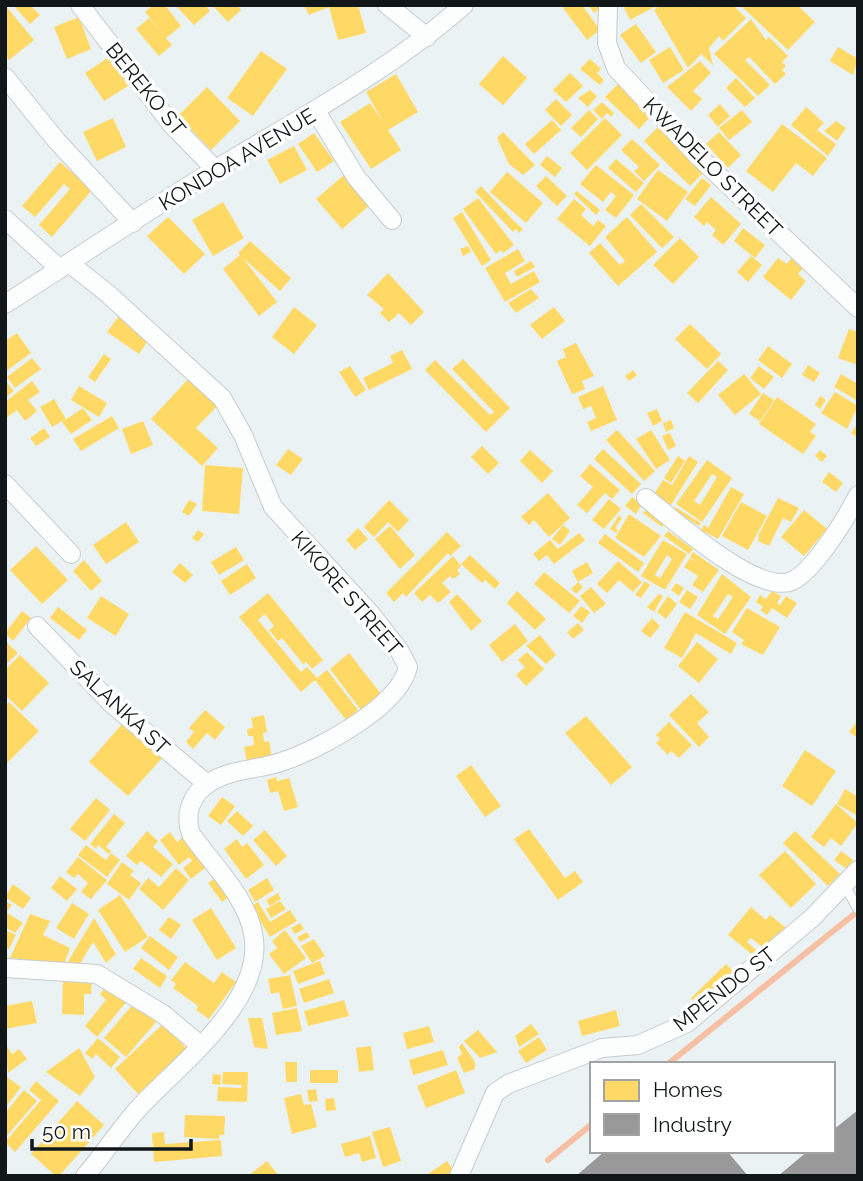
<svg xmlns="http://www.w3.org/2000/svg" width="863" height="1181" viewBox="0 0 863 1181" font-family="Raleway,sans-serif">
<rect width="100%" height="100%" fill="#eaf2f4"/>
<g fill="#ffd966" fill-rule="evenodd">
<polygon points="5,5 34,40 9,60 5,55"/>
<polygon points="13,5 30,5 40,15 30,24"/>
<polygon points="153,5 165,5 181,26 166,38 172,45 159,56 136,29 149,18 161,32 145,12"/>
<polygon points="175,5 205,5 210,11 194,25"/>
<polygon points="212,5 237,5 241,10 228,22"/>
<polygon points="304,5 358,5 366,33 338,40 329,7 309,15"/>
<polygon points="566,5 582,5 600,30 587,40 563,8"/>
<polygon points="588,5 605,5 594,13"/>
<polygon points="629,5 658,5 630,20 624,8"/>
<polygon points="660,5 693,5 698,11 694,5 733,5 746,18 723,41 719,36 709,48 713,65 701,54 688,68 654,10"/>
<polygon points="740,5 797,5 815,22 788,50"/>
<polygon points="79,17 91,49 67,59 54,27"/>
<polygon points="751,19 766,40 769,37 788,56 782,62 786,66 782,70 786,74 775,84 749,57 745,60 770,85 758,96 714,54"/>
<polygon points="636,24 656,52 641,63 620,35"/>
<polygon points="670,47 684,70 663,83 649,60"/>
<polygon points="838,47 858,59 853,75 830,61"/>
<polygon points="261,51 287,69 253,116 227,98"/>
<polygon points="503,56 527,78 503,105 479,84"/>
<polygon points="109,57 128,86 104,101 85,73"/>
<polygon points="590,59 601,69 597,73 604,80 600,85 580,69"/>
<polygon points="700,61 711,73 693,91 702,99 691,111 667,87"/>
<polygon points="570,73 583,86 566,102 553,90"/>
<polygon points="396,74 418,112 388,130 401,150 371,169 340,122 370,103 383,122 366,92"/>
<polygon points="736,78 755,98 745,107 726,88"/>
<polygon points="618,84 651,116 639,129 605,97"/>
<polygon points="207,87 240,121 211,150 178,116"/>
<polygon points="590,90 597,96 588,107 578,98"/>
<polygon points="556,99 572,115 561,126 545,110"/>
<polygon points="602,102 614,113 611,117 607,113 602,119 593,110"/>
<polygon points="720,104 730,116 718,127 708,115"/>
<polygon points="806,107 824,123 817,130 836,144 828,156 791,125"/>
<polygon points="589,110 598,119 581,137 571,128"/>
<polygon points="742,110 752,122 729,140 719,128"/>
<polygon points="113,118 126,147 97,161 83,132"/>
<polygon points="605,118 622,135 587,170 570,153"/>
<polygon points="552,120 561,130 534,154 525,144"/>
<polygon points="836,121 846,128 837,141 824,131"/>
<polygon points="782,124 827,158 813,176 796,163 773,192 746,171"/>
<polygon points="659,126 705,171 690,186 644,141"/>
<polygon points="503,132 535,165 523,175 509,164 497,138"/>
<polygon points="719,132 741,155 728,168 706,144"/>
<polygon points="314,133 334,161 317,172 298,144"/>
<polygon points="632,139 660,165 644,181 634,171 639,167 621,150"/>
<polygon points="294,146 307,170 280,184 267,160"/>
<polygon points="547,156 562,168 555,177 540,165"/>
<polygon points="616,159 644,183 636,192 608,168"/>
<polygon points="60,162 92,190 52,237 39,225 70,189 64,184 35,217 22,206"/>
<polygon points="596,165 634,195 616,218 605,210 616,196 611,192 603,202 580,184"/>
<polygon points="658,170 688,192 667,221 637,199"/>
<polygon points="507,172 543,203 526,223 490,192"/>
<polygon points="344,175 370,205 342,229 316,199"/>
<polygon points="546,176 567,196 557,206 536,186"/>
<polygon points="702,178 711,185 695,206 685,199"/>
<polygon points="481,186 514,221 523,229 519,233 516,229 513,232 475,192"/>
<polygon points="577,191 600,210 596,215 574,194"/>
<polygon points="711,197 741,224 723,245 712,235 716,230 707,222 704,226 694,217"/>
<polygon points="478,198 514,245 503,253 501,250 496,254 463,209"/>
<polygon points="574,199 586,209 581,215 593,226 598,220 606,226 590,246 557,219"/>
<polygon points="223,202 244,238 213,256 192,220"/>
<polygon points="641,204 674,237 662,248 630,215"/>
<polygon points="462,212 491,260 482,266 453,218"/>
<polygon points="168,217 205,254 184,274 147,236"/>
<polygon points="627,217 657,252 618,286 589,253 600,243 620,265 625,261 605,237"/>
<polygon points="743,228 765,245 755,258 734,241"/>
<polygon points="680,238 699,257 673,284 653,265"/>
<polygon points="250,241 291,278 280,291 243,258 277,302 259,316 223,269 240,255 238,253"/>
<polygon points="468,246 471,252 463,256 460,249"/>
<polygon points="518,249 525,261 505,273 511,284 534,271 540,282 505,302 485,268"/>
<polygon points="751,256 762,265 748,282 737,272"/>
<polygon points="792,257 804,267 798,274 806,281 791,300 763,277 778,258 787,264"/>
<polygon points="531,261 535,267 517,277 514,271"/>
<polygon points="388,273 424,312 411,325 399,313 389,322 380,313 384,309 367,295"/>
<polygon points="531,289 539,298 516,313 508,303"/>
<polygon points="294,307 317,325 294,354 272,337"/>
<polygon points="554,307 565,321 542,339 530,325"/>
<polygon points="118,317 149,339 139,354 107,332"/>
<polygon points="690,324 721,354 707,369 675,339"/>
<polygon points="849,329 858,332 858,365 838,358"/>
<polygon points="17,333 31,353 5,372 5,341"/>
<polygon points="576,343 594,376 582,381 585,389 572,394 557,361 566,357 563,349"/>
<polygon points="768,346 792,364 782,378 758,360"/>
<polygon points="402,350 412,369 369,390 363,378 393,363 390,356"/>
<polygon points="104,354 111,359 95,382 88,377"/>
<polygon points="32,358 41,369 15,388 7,377"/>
<polygon points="463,359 510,408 486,432 425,370 435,360 490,415 494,412 452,369"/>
<polygon points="718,361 728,370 698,403 687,393"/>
<polygon points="808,365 820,373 814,382 802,375"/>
<polygon points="350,366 366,390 355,397 339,372"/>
<polygon points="759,366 774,377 764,389 750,378"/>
<polygon points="633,370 637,375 629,381 625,376"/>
<polygon points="744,374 761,394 735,415 718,395"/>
<polygon points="841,374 858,384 858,401 834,387"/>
<polygon points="192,375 221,402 196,428 218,448 202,466 151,419"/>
<polygon points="5,380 14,391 5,398"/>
<polygon points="32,381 40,392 28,400 37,411 25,421 17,410 5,419 5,402"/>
<polygon points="79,386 107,403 99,417 71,400"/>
<polygon points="603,386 617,420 591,431 587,422 596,418 591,406 583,409 578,397"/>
<polygon points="835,392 858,406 847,429 821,413"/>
<polygon points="763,393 774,400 760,421 749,414"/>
<polygon points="820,396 826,400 820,409 815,405"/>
<polygon points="777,397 816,424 810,432 816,436 803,454 759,424"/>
<polygon points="54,399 66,419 52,427 40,407"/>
<polygon points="83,408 92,420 71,434 62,422"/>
<polygon points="657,409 662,421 653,426 647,413"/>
<polygon points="112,416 119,428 81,451 73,439"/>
<polygon points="671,420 674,428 666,432 663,423"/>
<polygon points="143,421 153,445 131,454 122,429"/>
<polygon points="858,423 858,438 851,433"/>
<polygon points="44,428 50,437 36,446 30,438"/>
<polygon points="617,430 655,471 644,481 606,440"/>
<polygon points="651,430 670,460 656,469 636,439"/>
<polygon points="670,433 676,446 668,450 662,436"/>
<polygon points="482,446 499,463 488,474 471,457"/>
<polygon points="288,449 303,459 291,475 276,465"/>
<polygon points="603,449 641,484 632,494 594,459"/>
<polygon points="530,450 553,471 542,483 520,461"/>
<polygon points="820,450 827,456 822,462 815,456"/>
<polygon points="678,456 685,461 671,483 664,478"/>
<polygon points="689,456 698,462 671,505 654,494 663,480 672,485"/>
<path d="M 707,460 L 732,478 L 702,522 L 676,504 ZM 712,474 L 717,477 L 700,505 L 694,501 Z"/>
<polygon points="590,464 620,490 612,499 605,493 587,513 577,505 593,487 580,476"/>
<polygon points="205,465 243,468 239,514 202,511"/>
<polygon points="829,472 843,483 836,492 822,482"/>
<polygon points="731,487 744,494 718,539 701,530 704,525 708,528"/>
<polygon points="548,493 570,518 549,537 534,520 529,525 521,517"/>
<polygon points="632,497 642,504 636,514 625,506"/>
<polygon points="778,498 799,508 791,522 783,518 769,546 758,541 759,534"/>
<polygon points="609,499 621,509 604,529 592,520"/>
<polygon points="189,500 197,504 189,516 182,512"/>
<polygon points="389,500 409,520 398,532 388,522 374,537 364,527"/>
<polygon points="741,502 767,516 748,550 722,536"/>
<polygon points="675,507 701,523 699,526 673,510"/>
<polygon points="647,508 665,522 662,527 643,513"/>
<polygon points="804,510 827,529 804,556 781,537"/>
<polygon points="629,514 661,536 644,557 615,538"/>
<polygon points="619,515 622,518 615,528 618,530 616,533 610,529"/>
<polygon points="126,522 139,542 106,564 93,545"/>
<polygon points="563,525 570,531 560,545 552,539"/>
<polygon points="390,526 415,555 400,569 375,539"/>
<polygon points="358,528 368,539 355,550 346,540"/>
<polygon points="198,530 204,534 198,542 192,538"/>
<polygon points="668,531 693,549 689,554 664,536"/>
<polygon points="447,532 461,546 450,556 448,553 406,597 403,593 394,602 386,593"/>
<polygon points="579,533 585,540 554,564 547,555 539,561 533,554 550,540 558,549"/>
<polygon points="605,534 644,563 638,572 598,543"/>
<path d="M 663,540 L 687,554 L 665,590 L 641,576 ZM 667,555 L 672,559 L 660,578 L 655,575 Z"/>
<polygon points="36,546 68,580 42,604 10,570"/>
<polygon points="236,547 244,560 219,575 211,562"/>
<polygon points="693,552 719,570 703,592 692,585 698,576 684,567 690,558 697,562 690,557"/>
<polygon points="470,555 500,583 495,589 485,580 482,583 461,564"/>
<polygon points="453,556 461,566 457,570 460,574 453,579 450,576 442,583 451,592 438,603 430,595 422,602 414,593"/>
<polygon points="84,560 102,581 91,591 73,571"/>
<polygon points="618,561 642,582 633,592 619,580 607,593 597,584"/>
<polygon points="587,562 593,573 578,582 572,571"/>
<polygon points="180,563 193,575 185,583 172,572"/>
<polygon points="247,564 256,578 230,595 221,581"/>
<polygon points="544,572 580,601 569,613 534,584"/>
<path d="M 722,574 L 751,597 L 725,634 L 697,615 ZM 728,594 L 733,597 L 718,619 L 713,616 Z"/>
<polygon points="645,581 650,585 641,598 635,595"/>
<polygon points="578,582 583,587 576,594 571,589"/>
<polygon points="676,583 684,588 679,596 671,590"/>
<polygon points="591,587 606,604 594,613 580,596"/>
<polygon points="687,590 698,597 690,609 679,602"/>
<polygon points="517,591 546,619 535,630 507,603"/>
<polygon points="772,591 781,596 777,603 780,605 786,596 797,603 787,618 772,608 767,615 760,610 763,607 756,602 760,595 766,599"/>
<polygon points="268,593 323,660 312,669 306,662 303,664 282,638 278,641 269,630 274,626 265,614 258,620 301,672 307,667 317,678 327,670 358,710 346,720 315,680 301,692 239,617"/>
<polygon points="457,594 482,621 471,631 449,602"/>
<polygon points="659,594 663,596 654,612 647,607"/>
<polygon points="101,596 129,614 116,636 87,618"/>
<polygon points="668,596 677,604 666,619 657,612"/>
<polygon points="581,606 590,612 582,623 573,616"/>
<polygon points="58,607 87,630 79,640 50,618"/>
<polygon points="747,608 780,627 763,655 741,644 744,640 732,632"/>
<polygon points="22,611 31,618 13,641 5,633"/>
<polygon points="685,612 737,643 731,654 696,633 682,658 664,648"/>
<polygon points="652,618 660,626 650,638 641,631"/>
<polygon points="578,623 584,630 573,639 567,632"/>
<polygon points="515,624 528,641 502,662 489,645"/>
<polygon points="540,635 556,655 546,664 526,646"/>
<polygon points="5,641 18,653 8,663 5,660"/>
<polygon points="697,642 718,659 699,683 678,666"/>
<polygon points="527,652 544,669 526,686 516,675 525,667 518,660"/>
<polygon points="349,653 381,694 361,710 330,669"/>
<polygon points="20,655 49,683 22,711 5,695 5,670"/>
<polygon points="691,694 709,712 697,723 709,737 699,747 669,715"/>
<polygon points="9,702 39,731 5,765 5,706"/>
<polygon points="205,710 225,727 215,740 207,733 193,749 186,742 194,732 189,728"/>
<polygon points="264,715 267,732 263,733 264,742 269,741 272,758 247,762 244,747 254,745 253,736 248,736 247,729 253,728 251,718"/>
<polygon points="586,716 632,767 611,785 565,733"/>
<polygon points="858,720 858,738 849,732"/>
<polygon points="669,722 692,745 679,758 671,751 668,755 656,743 660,739 656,735"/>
<polygon points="122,724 162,758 128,796 89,762"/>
<polygon points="805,750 836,771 812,806 782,786"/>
<polygon points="471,765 501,806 485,817 456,776"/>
<polygon points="276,777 277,781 289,778 298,807 284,811 278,791 270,793 267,780"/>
<polygon points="845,789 858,797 858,816 837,804"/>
<polygon points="222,797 235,806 221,825 208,816"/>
<polygon points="96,798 110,810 85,841 70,829"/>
<polygon points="836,804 858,823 841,846 831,838 824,847 811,837"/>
<polygon points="237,811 253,826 243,836 227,821"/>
<polygon points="114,814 125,823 106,847 111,851 109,854 98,845 96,849 90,844"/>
<polygon points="529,829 565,878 575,871 583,882 558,900 514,839"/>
<polygon points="265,830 287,856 276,866 253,840"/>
<polygon points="147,831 158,841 153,847 173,864 161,877 141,861 137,865 126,856"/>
<polygon points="795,831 840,874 828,886 783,843"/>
<polygon points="170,832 177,842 187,834 210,864 191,879 183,868 192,861 189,857 179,865 160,840"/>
<polygon points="237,839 242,847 247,843 264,865 246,879 224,849"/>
<polygon points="86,845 106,860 111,853 120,860 107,877 78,855"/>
<polygon points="785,851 816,884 791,908 759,875"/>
<polygon points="841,851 853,860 847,869 834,860"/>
<polygon points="78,857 107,880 91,899 81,892 88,883 78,874 74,878 66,872"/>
<polygon points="122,862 134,871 130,875 141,883 129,900 107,884"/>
<polygon points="176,868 189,880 163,910 139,889 148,878 159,887"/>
<polygon points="219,875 233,894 222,902 208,883"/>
<polygon points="60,876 77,889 67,901 51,888"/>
<polygon points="267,878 274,890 255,902 248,890"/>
<polygon points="13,884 31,898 23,909 5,897"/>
<polygon points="278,893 281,899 270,906 266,900"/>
<polygon points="120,895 148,937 125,952 98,910"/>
<polygon points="5,901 12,905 6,912 23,923 15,933 5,927"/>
<polygon points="280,901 286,909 271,918 266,909"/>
<polygon points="258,902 270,922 290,910 297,921 270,937 251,906"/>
<polygon points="72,903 89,914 74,939 56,928"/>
<polygon points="751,907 766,920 770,915 786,928 767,951 751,938 747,942 763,956 759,960 728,935"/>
<polygon points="211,908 236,948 217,960 192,920"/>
<polygon points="30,914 50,921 43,935 70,948 64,964 10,958"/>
<polygon points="169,917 181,925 171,939 159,930"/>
<polygon points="94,918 116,954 106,963 93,942 78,967 67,963"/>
<polygon points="300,923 304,929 295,934 291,928"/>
<polygon points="5,930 16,935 9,949 5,947"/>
<polygon points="285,930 306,958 284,974 269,954 277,948 272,941"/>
<polygon points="307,932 310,937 300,942 297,937"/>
<polygon points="150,936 178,957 169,970 141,948"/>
<polygon points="314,939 325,956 312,963 301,946"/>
<polygon points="141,958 167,976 160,988 133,969"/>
<polygon points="320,961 325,974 298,984 293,971"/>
<polygon points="185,962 214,983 222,972 236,982 209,1019 196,1010 198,1006 173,988 176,984 171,980"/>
<polygon points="726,964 736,974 700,1008 691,998"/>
<polygon points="290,975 297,1006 283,1009 279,992 271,994 268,979"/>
<polygon points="63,977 92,978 91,994 84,994 84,1015 62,1014"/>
<polygon points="329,979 334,993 304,1003 299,989"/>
<polygon points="108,984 128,1000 97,1037 85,1026 106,1000 100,994"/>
<polygon points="344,1000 349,1016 308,1026 304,1011"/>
<polygon points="32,1001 37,1023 5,1029 5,1006"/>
<polygon points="134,1003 156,1022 126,1057 104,1038"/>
<polygon points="297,1008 302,1031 276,1035 272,1013"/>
<polygon points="616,1010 620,1026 582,1036 578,1021"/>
<polygon points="248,1018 262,1018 268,1049 254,1047"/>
<polygon points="163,1024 187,1049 138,1094 115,1069"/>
<polygon points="531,1024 539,1034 519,1047 515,1036"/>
<polygon points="429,1026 434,1042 407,1049 403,1033"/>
<polygon points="478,1030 497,1052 480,1058 464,1041"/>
<polygon points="539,1037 547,1050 526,1063 518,1051"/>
<polygon points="98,1038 120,1057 111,1068 96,1054 92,1059 85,1053"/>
<polygon points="462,1043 475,1062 475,1069 464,1073 457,1058 462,1054 459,1047"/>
<polygon points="5,1044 12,1054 19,1049 27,1059 8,1073"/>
<polygon points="371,1046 374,1070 359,1072 356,1048"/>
<polygon points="79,1048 95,1077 80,1096 46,1072"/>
<polygon points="443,1050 448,1065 413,1075 409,1060"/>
<polygon points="285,1062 297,1062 297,1082 286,1082"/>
<rect x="310" y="1070" width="28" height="13"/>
<polygon points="456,1070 465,1093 426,1108 417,1086"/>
<polygon points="223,1072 248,1072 247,1102 217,1101 218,1087 241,1088 242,1085 222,1084"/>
<polygon points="213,1074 221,1075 220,1085 212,1084"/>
<polygon points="7,1077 21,1087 5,1108 5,1079"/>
<polygon points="36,1081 59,1101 15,1152 5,1142 41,1100 29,1090"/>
<polygon points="316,1089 318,1101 309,1102 307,1090"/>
<polygon points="24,1090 37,1101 5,1138 5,1113"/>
<polygon points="301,1094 304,1105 311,1104 317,1127 292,1134 284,1098"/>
<polygon points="334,1098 336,1110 326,1111 325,1099"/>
<polygon points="77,1101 104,1125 59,1176 56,1176 31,1154"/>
<polygon points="185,1115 225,1116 224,1135 219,1135 219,1139 184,1137"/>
<polygon points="390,1127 401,1161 383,1167 372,1132"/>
<polygon points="164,1132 165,1144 221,1140 222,1156 154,1162 152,1133"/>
<polygon points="370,1136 376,1158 362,1162 359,1153 345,1157 341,1144"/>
<polygon points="267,1161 279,1176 248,1176"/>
<polygon points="447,1161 457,1176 425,1176"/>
</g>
<g fill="#999">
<polygon points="858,1110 858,1176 778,1176 808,1151 833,1151 833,1130"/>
<polygon points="605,1151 727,1151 748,1176 576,1176"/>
</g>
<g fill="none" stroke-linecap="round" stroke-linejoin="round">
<g stroke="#f7c0a4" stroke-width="6">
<polyline points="668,1064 858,911"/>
<polyline points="548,1160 592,1124"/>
</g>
<defs>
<polyline id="lane" points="845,886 858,909"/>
<g id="street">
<polyline points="80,5 172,125 215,169"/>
<polyline points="387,5 427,37"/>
<polyline points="608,5 607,43 616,68 698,156 858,308"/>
<polyline points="5,77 56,140 133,223"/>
<polyline points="316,111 356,177 392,220"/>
<polyline points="5,219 60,269"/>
<path d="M 69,263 L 107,293 L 222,398 L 243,435 L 273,507 L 371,614 L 399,650 L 408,667 C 399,707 318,750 281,762 C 258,770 229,769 209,783 C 191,794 184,815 191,834 C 212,864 246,896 253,933 C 267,1000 178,1065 138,1109 C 119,1130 104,1154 85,1176"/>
<path d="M 5,304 C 76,259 145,212 216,169 C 300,118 389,71 464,5"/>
<polyline points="5,484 71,554"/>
<path d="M 646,498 C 673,519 757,596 792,581 C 814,571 847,517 858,495"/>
<polyline points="37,626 111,703 207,784"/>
<polyline points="5,968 97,974 163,1014 201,1046"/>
<polyline points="459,1176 495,1093 508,1084 602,1048 638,1045 687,1023 812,918 858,870"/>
</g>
</defs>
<use href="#lane" stroke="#c6ccce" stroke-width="11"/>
<use href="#street" stroke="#c6ccce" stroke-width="20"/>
<use href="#lane" stroke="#fcfdfd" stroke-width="9"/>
<use href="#street" stroke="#fcfdfd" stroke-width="18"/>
</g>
<g text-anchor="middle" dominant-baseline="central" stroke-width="7" stroke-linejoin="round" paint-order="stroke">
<g font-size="21" fill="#111718" stroke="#fff">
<text transform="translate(146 89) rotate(51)">BEREKO ST</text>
<text transform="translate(237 159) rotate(-31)">KONDOA AVENUE</text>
<text transform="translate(713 167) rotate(45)">KWADELO STREET</text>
<text transform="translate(347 593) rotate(49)">KIKORE STREET</text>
<text transform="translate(120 707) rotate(43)">SALANKA ST</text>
<text transform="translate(724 989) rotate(-38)">MPENDO ST</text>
</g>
</g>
<rect width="863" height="1181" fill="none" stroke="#111718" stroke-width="14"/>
<rect x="590" y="1062" width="245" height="91" fill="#ffffff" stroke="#a0a2a3" stroke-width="2"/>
<rect x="604" y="1080" width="35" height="21" fill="#ffd966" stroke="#a0a2a3" stroke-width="2"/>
<text x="653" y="1097" font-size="21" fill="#111718">Homes</text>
<rect x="604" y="1114" width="35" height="21" fill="#999999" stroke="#a0a2a3" stroke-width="2"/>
<text x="653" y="1132" font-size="21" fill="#111718">Industry</text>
<path d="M32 1139v10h159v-10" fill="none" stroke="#111718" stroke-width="3.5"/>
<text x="42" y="1139" font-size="21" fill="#111718" stroke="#ffffff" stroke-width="5" paint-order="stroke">50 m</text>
</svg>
